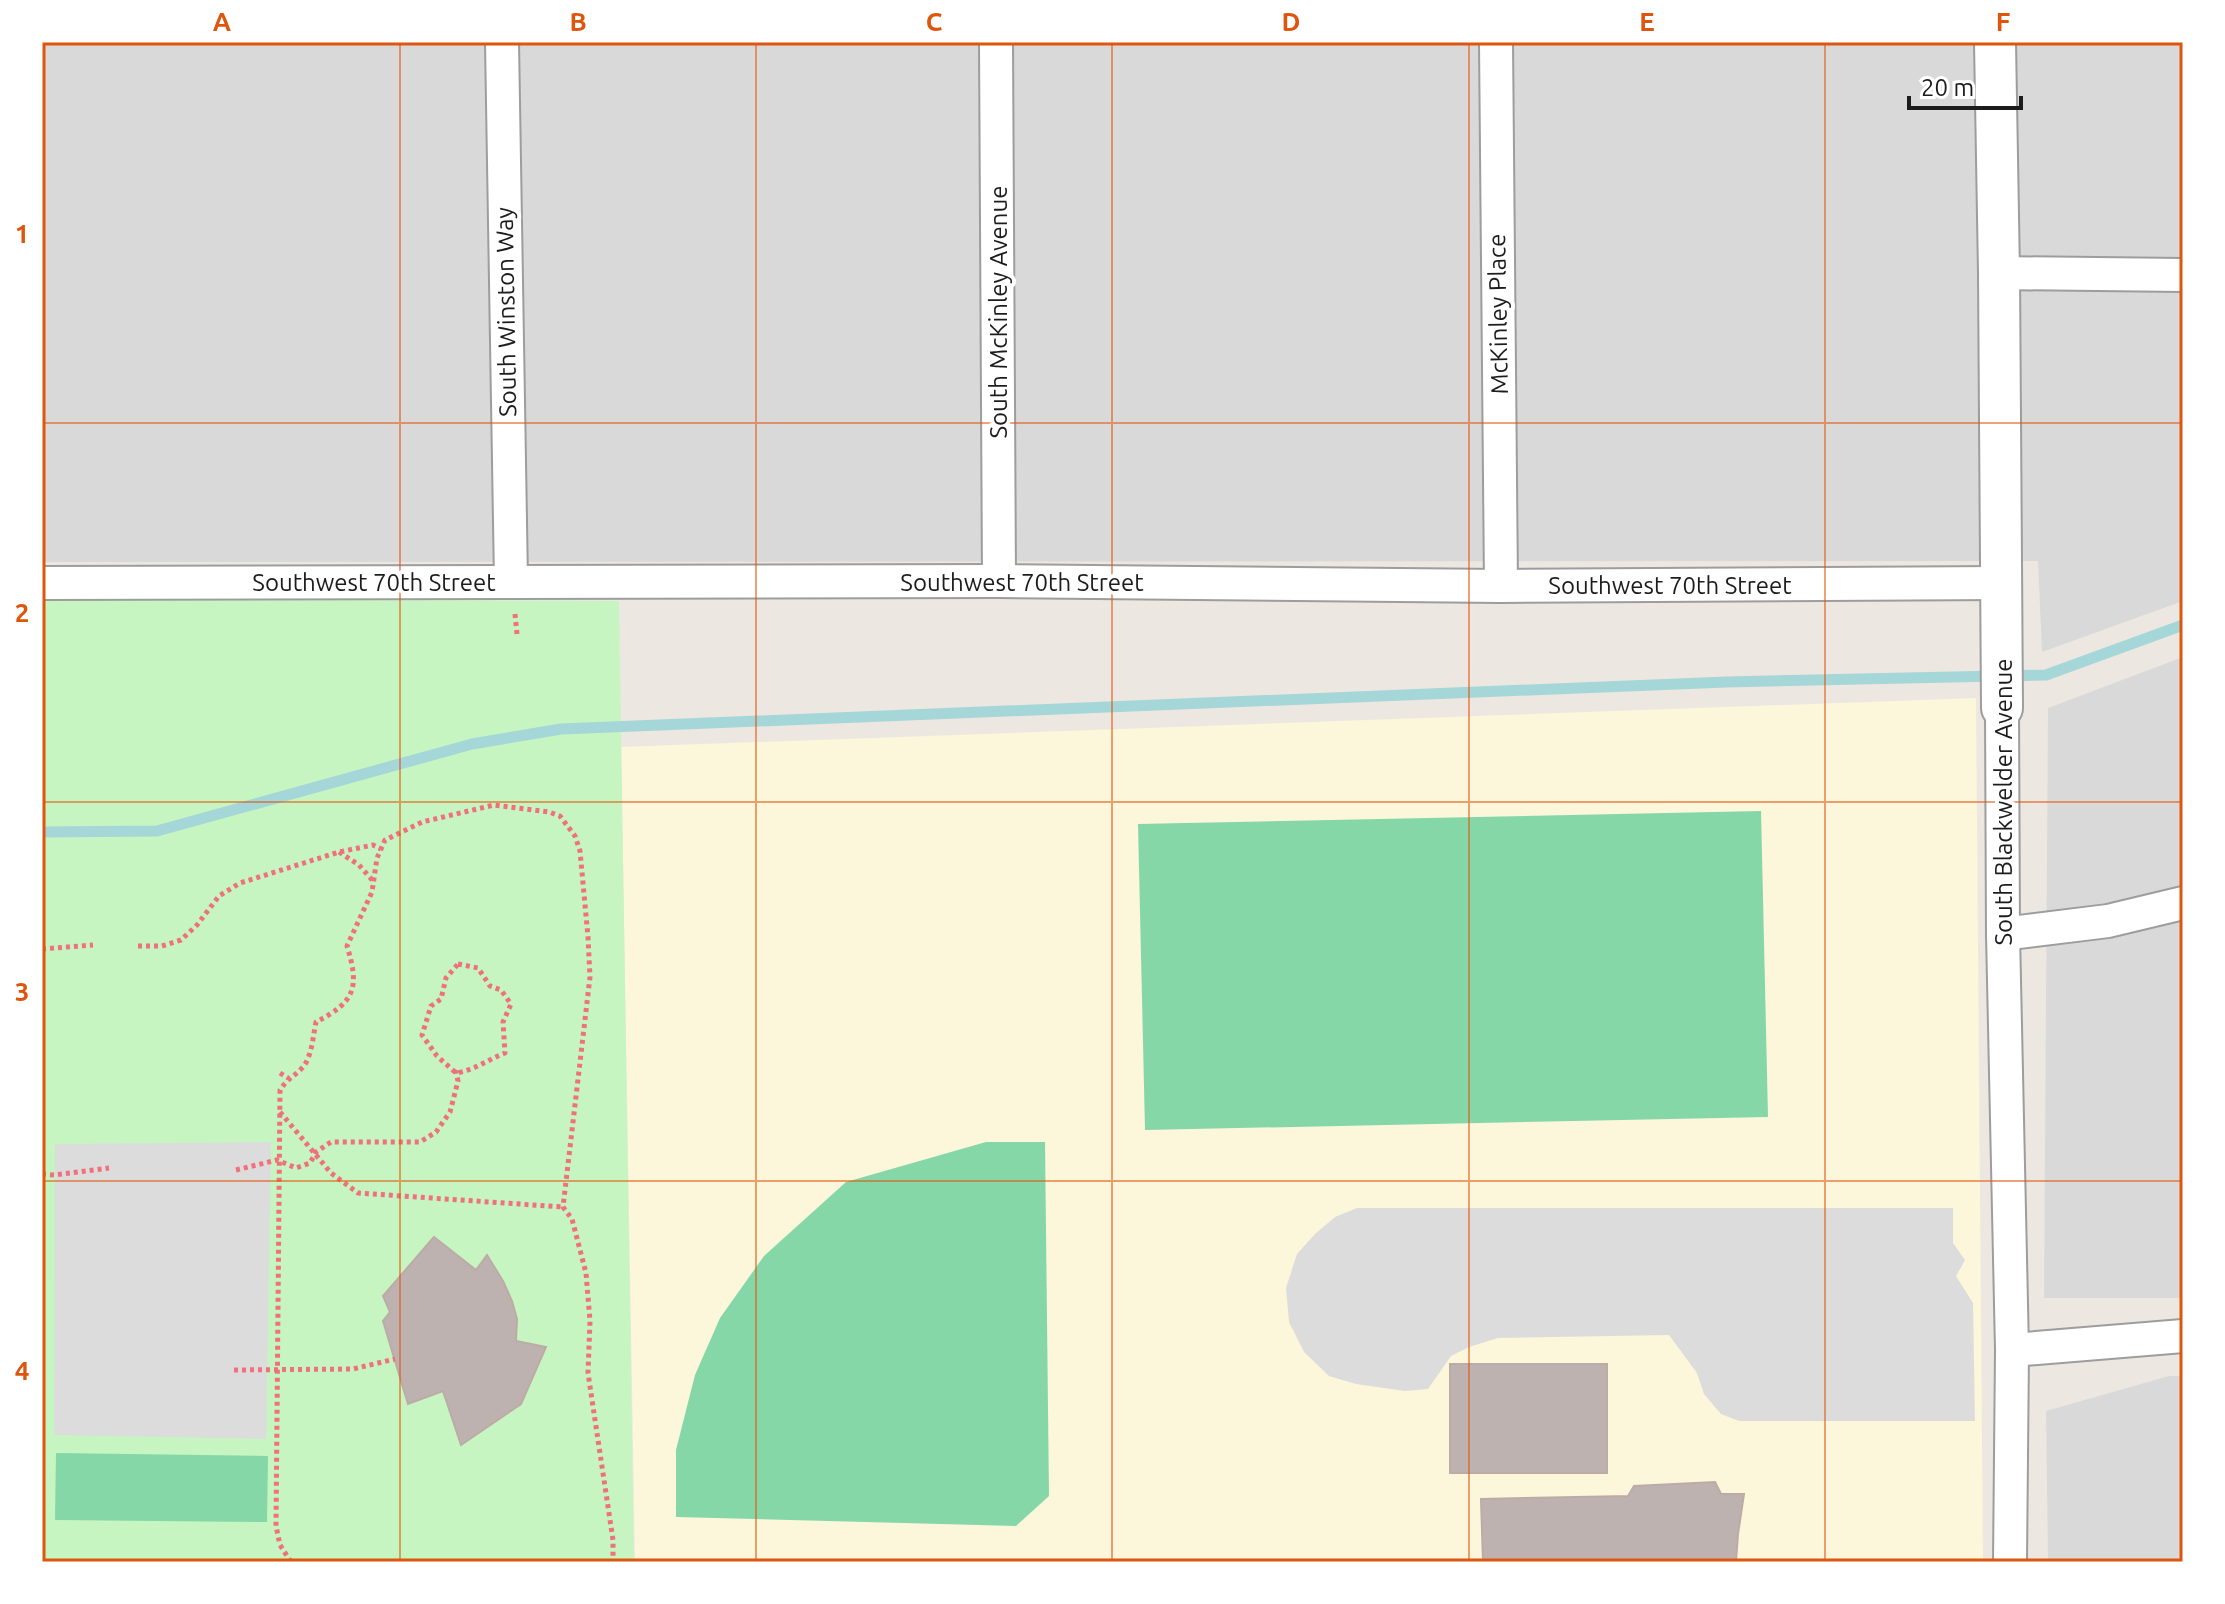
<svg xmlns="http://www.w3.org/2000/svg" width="2225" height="1604" viewBox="0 0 2225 1604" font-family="Ubuntu,sans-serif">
<rect width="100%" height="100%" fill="#ede7e2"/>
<g fill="#dad9d9">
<polygon points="42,42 2183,42 2183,601 2042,652 2038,561 42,562"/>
<polygon points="2183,657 2183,1298 2044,1298 2048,708"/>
<polygon points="2169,1376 2183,1376 2183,1562 2048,1562 2046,1411"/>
</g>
<polygon fill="#fcf6db" points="1976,698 1983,1562 635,1562 621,747"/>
<polygon fill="#c6f5c1" points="42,599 619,601 634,1562 42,1562"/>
<g fill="#85d7a8">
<polygon points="1761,811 1768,1117 1145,1130 1138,824"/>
<polygon points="986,1142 1045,1142 1049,1496 1016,1526 676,1517 676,1450 695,1375 720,1318 764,1256 846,1182"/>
<polygon points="56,1453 268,1456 267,1522 55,1520"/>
</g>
<g fill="#dcdcdc">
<polygon points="271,1142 266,1439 54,1435 55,1144"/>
<polygon points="1357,1208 1953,1208 1953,1243 1965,1260 1956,1276 1973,1303 1975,1421 1739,1421 1721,1414 1704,1394 1697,1373 1669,1335 1498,1338 1469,1347 1451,1356 1428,1389 1405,1391 1356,1384 1329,1376 1304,1352 1289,1322 1286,1288 1297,1254 1315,1234 1335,1217"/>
</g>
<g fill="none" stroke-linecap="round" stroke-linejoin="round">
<polyline stroke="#a5d6d8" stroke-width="11" points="42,832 157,831 472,744 561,729 1726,682 2046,675 2183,625"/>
</g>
<g fill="#bdb2af" stroke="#bdaba6" stroke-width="2">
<polygon points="434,1237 476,1270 487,1255 503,1281 512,1301 517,1319 516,1341 546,1347 521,1404 461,1445 443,1391 408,1404 383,1321 390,1312 383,1296"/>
<rect x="1450" y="1364" width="157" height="109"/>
<polygon points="1715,1482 1721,1494 1744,1494 1738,1534 1736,1562 1483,1562 1481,1499 1628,1496 1634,1486"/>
</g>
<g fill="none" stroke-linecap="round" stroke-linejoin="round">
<defs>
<g id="minor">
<polyline points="502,42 511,581"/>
<polyline points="996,42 999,581"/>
<polyline points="1496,42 1501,586"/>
<polyline points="1999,273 2183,275"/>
<polyline points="42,583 999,581 1501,586 2002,583"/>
<polyline points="2002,708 2003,934 2012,1350 2010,1562"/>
<polyline points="2003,934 2108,921 2183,903"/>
<polyline points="2012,1350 2183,1336"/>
</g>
<polyline id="tertiary" points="1995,42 1999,273 2002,708"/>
</defs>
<use href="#minor" stroke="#9d9d9d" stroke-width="36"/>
<use href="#tertiary" stroke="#9d9d9d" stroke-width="44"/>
<g stroke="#f0707b" stroke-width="5" stroke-dasharray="4 4" stroke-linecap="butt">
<polyline points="515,614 517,634"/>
<polyline points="339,852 359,865 373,881"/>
<polyline points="138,946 162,946 181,940 197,925 219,896 240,883 339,852 373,845 381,849"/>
<polyline points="42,949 93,945"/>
<path d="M 458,964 L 478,968 L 490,986 L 501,990 L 511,1004 L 503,1022 L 505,1053 C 487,1060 475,1070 456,1073 L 437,1056 L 422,1035 L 431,1006 L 441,999 L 446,978 Z"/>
<polyline points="280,1073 288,1078"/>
<polyline points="280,1112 331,1173 358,1193 563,1207"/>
<polyline points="236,1170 277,1160 296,1168 310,1163 316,1152 331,1142 420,1142 436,1132 450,1112 458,1081 456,1073 458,1067"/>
<polyline points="42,1174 54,1175 109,1168"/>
<polyline points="234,1370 353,1369 395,1359"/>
<path d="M 291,1562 L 280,1545 L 276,1526 L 280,1090 C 288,1078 295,1076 303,1067 C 312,1056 313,1036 316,1022 C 355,1002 360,988 347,946 L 372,892 L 377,858 L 385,840 L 422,822 L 494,805 L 549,812 L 560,816 L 575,836 L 580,851 L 588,937 L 590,977 L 563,1207 L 572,1219 L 586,1273 L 590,1321 L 588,1373 L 613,1540 L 613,1562"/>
</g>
<use href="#minor" stroke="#fff" stroke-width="32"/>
<use href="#tertiary" stroke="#fff" stroke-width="40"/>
</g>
<path fill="none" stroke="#de560d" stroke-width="2" stroke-opacity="0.55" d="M 400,42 L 400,1562M 756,42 L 756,1562M 1112,42 L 1112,1562M 1469,42 L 1469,1562M 1825,42 L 1825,1562M 42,423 L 2183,423M 42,802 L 2183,802M 42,1181 L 2183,1181"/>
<g text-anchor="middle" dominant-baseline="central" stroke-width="8" stroke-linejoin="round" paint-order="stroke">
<g font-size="24" fill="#1c1c1c" stroke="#fff">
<text transform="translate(506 312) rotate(-91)">South Winston Way</text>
<text transform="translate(998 312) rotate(-90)">South McKinley Avenue</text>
<text transform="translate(1498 314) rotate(-91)">McKinley Place</text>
<text x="374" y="582">Southwest 70th Street</text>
<text x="1022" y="582">Southwest 70th Street</text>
<text x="1670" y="585">Southwest 70th Street</text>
<text transform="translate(2003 802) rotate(-90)">South Blackwelder Avenue</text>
</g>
</g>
<rect width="2225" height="1604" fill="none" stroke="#ffffff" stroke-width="88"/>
<path d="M1909 96v12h112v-12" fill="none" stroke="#1c1c1c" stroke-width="4"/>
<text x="1921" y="96" font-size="24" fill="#1c1c1c" stroke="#ffffff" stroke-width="6" paint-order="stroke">20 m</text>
<rect x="44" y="44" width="2137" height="1516" fill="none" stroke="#de560d" stroke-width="3"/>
<g font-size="26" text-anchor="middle" font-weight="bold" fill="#de560d">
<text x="222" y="31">A</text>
<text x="578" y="31">B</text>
<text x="934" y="31">C</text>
<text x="1291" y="31">D</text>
<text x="1647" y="31">E</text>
<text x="2003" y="31">F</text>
<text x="22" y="243">1</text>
<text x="22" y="622">2</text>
<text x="22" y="1001">3</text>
<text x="22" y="1380">4</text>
</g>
</svg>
